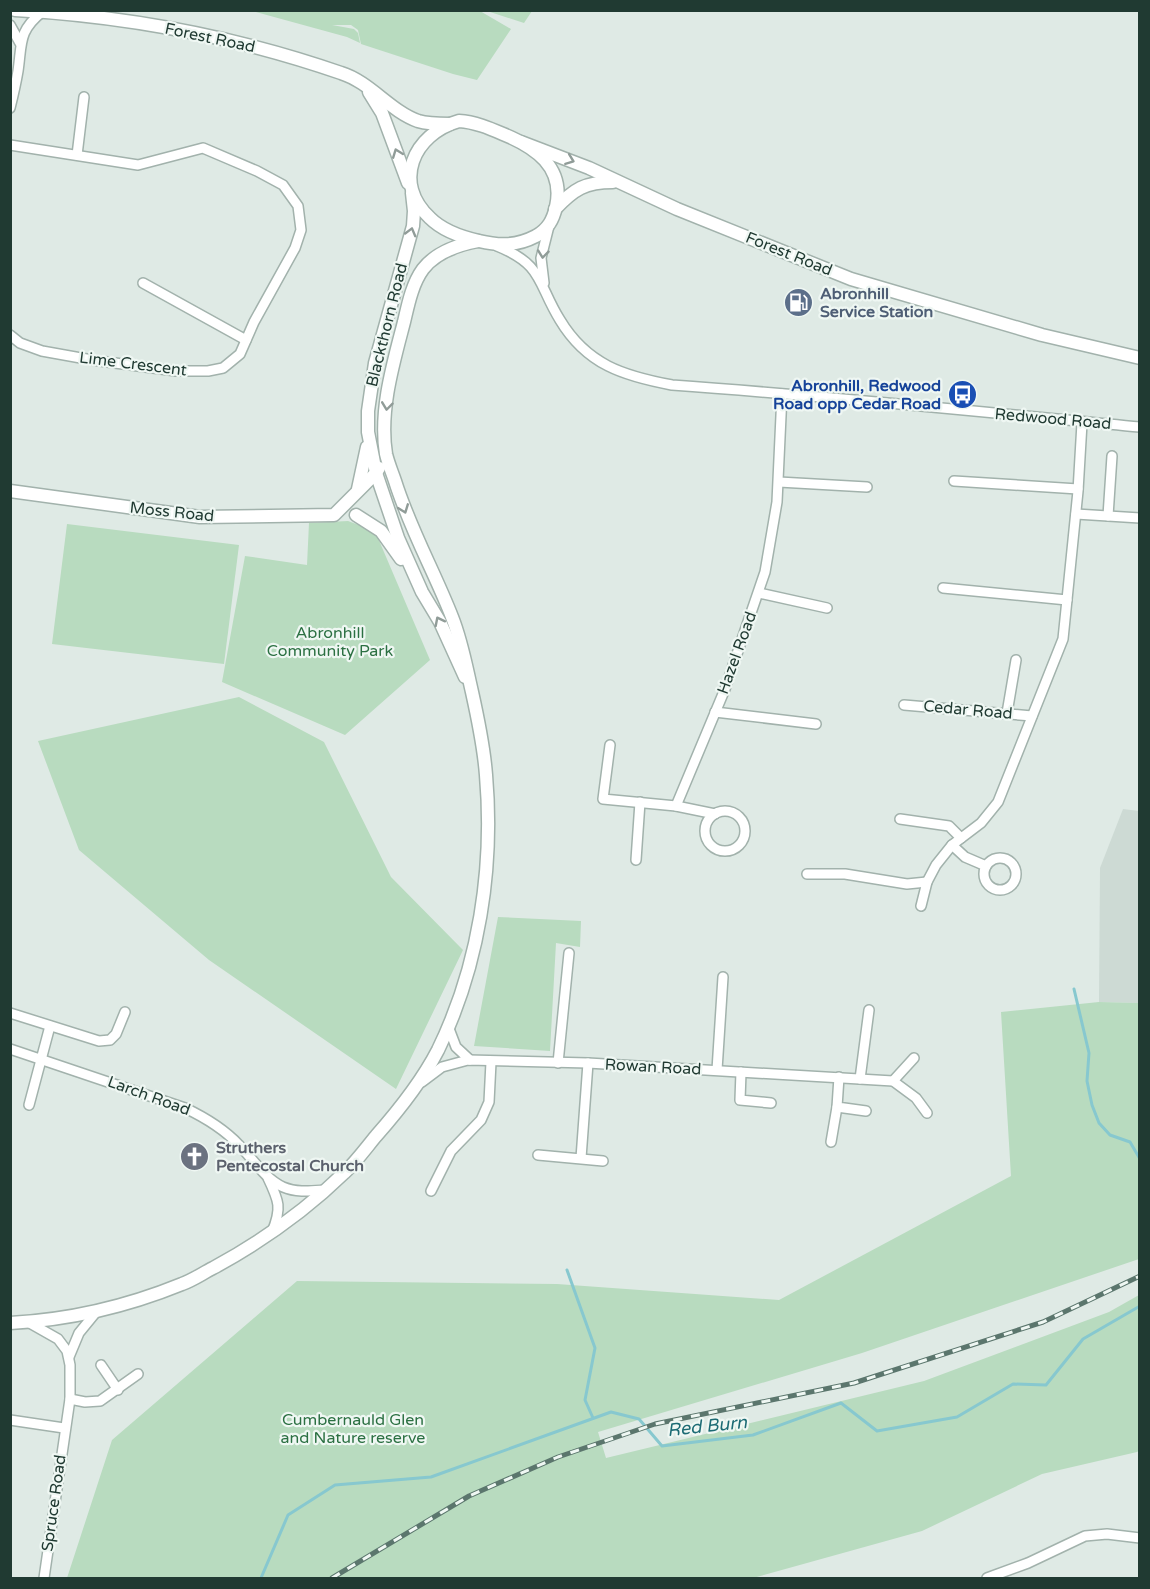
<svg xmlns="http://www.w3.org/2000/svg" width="1150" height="1589" viewBox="0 0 1150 1589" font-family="'Varela Round',sans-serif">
<rect width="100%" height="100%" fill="#dfeae5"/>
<polygon fill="#cddad4" points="1123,809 1139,811 1139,1003 1099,1002 1100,868"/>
<g fill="#b8dbbf">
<polygon points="252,11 480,11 511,29 477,80 453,74 361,44 358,30 351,25 332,25 354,29 358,33 360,43 347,37"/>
<polygon points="487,11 532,10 532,11 524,23"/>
<polygon points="348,521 375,531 430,660 345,735 222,682 245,556 307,565 309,523"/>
<polygon points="67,524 239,545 224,664 52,644"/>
<polygon points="239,697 324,742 391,877 463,950 396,1089 209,960 79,850 38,741"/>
<polygon points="498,917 581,921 580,947 556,943 550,1051 474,1046"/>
<polygon points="1099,1002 1139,1003 1139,1259 862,1353 598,1432 606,1458 924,1381 1109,1312 1139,1295 1140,1450 1137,1452 1042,1474 922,1531 753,1578 67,1578 112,1440 297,1281 557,1284 779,1300 1011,1176 1001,1012"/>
</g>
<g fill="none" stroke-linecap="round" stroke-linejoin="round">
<g stroke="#87c8cf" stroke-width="3">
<polyline points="1074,989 1089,1053 1087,1081 1092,1105 1099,1123 1110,1135 1130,1142 1140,1159"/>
<polyline points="567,1270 595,1348 585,1400 593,1418"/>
<polyline points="261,1578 288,1515 335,1485 431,1477 611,1412 639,1419 662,1446 753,1435 841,1403 877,1431 957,1417 1013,1384 1046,1385 1083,1339 1140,1306"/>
</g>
<defs>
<g id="minor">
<polyline points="10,25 20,43"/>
<path d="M 10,108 C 13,96 16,83 18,71 C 22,44 18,31 42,12"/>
<polyline points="10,145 138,165 203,148 257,171 283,185 298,206 301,230 295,248 254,322 240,354 223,368 208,371 176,371 92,360 42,351 20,343 10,335"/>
<polyline points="77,155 84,97"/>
<path d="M 497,246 C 544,265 537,283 560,320 C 587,365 624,376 672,385 C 828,396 984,412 1140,427"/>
<polyline points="143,283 246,340"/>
<polyline points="544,283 541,258 549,226"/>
<polyline points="954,481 1078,489"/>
<polyline points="779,482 867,487"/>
<polyline points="1076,514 1140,518"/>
<polyline points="1108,516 1112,456"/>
<polyline points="943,588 1067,600"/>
<polyline points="759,593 827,608"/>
<polyline points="904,705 1032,716"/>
<polyline points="715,712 816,724"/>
<polyline points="1007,713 1016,660"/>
<polyline points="610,745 603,799 676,806 715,814"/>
<polyline points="676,806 725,689 765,572 777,502 782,394"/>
<circle cx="725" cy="831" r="20"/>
<polyline points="900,819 949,826 961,838"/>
<polyline points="952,845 965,857 986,866"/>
<circle cx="1000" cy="874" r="16"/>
<polyline points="636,860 640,802"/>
<polyline points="807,874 845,874 907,884 927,882"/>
<polyline points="921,906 927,882 936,865 952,845 981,823 998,802 1063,639 1078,491 1082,423"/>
<polyline points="10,1013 99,1041 110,1040 116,1034 125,1012"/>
<polyline points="448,1026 456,1047 470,1060"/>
<path d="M 10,1049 L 185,1108 C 204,1117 224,1129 239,1145 C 253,1159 265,1179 283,1187 C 297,1193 311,1191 325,1190"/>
<polyline points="558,1063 569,953"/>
<polyline points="717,1070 723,977"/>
<polyline points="741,1072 740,1100 771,1103"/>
<polyline points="839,1077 837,1107 866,1111"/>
<polyline points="860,1079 869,1010"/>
<polyline points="893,1081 914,1058"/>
<polyline points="422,1082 442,1067 468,1060 588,1063 893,1081 916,1098 927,1113"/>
<polyline points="29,1105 50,1026"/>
<polyline points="831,1142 837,1107"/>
<polyline points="538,1155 603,1161"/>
<polyline points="581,1158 588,1063"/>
<path d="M 268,1178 C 279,1201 282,1208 272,1232"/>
<polyline points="431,1191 451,1151 481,1120 489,1102 491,1062"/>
<polyline points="28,1322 58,1339 67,1351 70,1365 70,1399 44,1578"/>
<polyline points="69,1357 79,1333 97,1311"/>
<polyline points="101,1365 118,1390"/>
<polyline points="70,1399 85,1402 100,1401 138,1374"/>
<polyline points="10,1420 64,1428"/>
<polyline points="987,1578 1028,1563 1085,1536 1107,1534 1140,1538"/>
</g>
<g id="tertiary">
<path d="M 15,10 C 125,16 237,37 341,73 C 370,82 390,111 418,121 C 428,124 439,124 450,124"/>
<polyline points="369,92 382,113 408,183"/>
<path d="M 459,121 C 475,122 489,128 503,134 C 535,147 565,167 556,207 C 553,220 548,229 536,236 C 517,246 500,246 479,241 C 461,237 443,231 430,218 C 392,183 413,134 459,121 Z"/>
<polyline points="521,142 589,168 677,209 851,279 1042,335 1140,358"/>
<polyline points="412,193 414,211 413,226 375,363 368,411 368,432 376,473 398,538 422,592 440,622 465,677"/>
<path d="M 555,209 C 574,189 585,182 613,182"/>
<polyline points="358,489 367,447"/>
<polyline points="10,491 200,517 334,515 376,473 379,468"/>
<polyline points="356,515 381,531 401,559"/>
<path d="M 10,1323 C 68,1320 128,1306 182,1284 C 193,1280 203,1273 213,1268 C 261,1242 305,1211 344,1173 C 356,1162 366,1148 376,1136 C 399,1110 422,1081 438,1050 C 479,966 494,868 486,775 C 484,748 478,719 472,692 C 466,666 462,642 452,617 C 434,571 410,529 395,481 C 392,472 388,463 386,454 C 379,411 393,364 404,322 C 408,305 412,284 423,269 C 436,252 457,245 478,241"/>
</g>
</defs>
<use href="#minor" stroke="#a2b2ac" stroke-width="12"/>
<use href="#tertiary" stroke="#a2b2ac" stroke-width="15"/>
<use href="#minor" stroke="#fff" stroke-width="9"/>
<use href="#tertiary" stroke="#fff" stroke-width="12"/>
<defs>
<polyline id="rail" points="332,1578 469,1496 558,1457 655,1424 854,1383 1043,1322 1140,1276"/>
</defs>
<use href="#rail" stroke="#5b766d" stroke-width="5"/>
<use href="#rail" stroke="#eff7f3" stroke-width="3" stroke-dasharray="9" stroke-linecap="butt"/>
</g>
<defs><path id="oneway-chevron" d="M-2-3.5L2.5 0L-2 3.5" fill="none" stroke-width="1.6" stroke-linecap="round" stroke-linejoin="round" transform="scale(1.5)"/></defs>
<g stroke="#909c98">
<use href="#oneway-chevron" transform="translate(397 153) rotate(-111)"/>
<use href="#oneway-chevron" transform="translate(570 160) rotate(21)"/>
<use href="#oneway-chevron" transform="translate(411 232) rotate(-75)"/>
<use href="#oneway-chevron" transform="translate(543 254) rotate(96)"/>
<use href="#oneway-chevron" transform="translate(387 406) rotate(97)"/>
<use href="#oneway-chevron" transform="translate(404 509) rotate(69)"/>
<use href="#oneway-chevron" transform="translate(439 621) rotate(-117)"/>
</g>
<defs>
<symbol id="fuel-disc" viewBox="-11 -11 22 22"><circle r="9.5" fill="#5c6f8a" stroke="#eff7f3"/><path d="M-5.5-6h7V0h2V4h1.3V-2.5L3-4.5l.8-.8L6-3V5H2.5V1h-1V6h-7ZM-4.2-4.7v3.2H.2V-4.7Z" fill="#fff"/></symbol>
<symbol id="bus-disc" viewBox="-11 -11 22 22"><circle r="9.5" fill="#1a4fb4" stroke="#eff7f3"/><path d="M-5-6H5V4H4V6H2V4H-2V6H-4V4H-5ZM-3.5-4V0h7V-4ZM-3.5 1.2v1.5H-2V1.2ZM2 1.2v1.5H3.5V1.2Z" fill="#fff"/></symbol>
<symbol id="church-disc" viewBox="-11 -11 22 22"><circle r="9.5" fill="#6b7280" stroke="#eff7f3"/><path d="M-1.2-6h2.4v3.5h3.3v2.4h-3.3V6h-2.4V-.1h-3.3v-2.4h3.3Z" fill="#fff"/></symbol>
</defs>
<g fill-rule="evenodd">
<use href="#fuel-disc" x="782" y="286" width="33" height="33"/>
<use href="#bus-disc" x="946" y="378" width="33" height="33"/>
<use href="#church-disc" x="178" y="1140" width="33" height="33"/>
</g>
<g text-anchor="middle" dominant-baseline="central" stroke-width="4.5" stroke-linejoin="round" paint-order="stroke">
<g font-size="16" fill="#203a32" stroke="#eff7f3">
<text transform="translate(210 38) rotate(12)">Forest Road</text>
<text transform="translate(789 254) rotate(22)">Forest Road</text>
<text transform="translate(387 325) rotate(-76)">Blackthorn Road</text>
<text transform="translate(133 364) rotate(7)">Lime Crescent</text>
<text transform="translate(1053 419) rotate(5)">Redwood Road</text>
<text transform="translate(172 512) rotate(6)">Moss Road</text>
<text transform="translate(737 653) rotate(-70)">Hazel Road</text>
<text transform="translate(968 710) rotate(5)">Cedar Road</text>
<text transform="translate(653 1067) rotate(3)">Rowan Road</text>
<text transform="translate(149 1096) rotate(20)">Larch Road</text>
<text transform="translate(54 1503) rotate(-82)">Spruce Road</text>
</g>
<g font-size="16" font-weight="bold" fill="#4e5e75" stroke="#eff7f3" text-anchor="start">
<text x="820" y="294">Abronhill<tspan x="820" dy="18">Service Station</tspan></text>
</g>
<g font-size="16" font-weight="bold" fill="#164399" stroke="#eff7f3" text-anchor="end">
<text x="941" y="386">Abronhill, Redwood<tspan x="941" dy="18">Road opp Cedar Road</tspan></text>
</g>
<g font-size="16" fill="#2b7042" stroke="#eff7f3">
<text x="330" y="633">Abronhill<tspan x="330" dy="18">Community Park</tspan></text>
<text x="353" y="1420">Cumbernauld Glen<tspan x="353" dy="18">and Nature reserve</tspan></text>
</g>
<g font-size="16" font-weight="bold" fill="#5b616d" stroke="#eff7f3" text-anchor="start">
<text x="216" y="1148">Struthers<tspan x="216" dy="18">Pentecostal Church</tspan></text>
</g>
<g font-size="18" font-style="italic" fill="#1c6b74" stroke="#eff7f3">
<text transform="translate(707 1426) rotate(-6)">Red Burn</text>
</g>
</g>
<rect width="1150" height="1589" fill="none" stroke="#203a32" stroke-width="24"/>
</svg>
